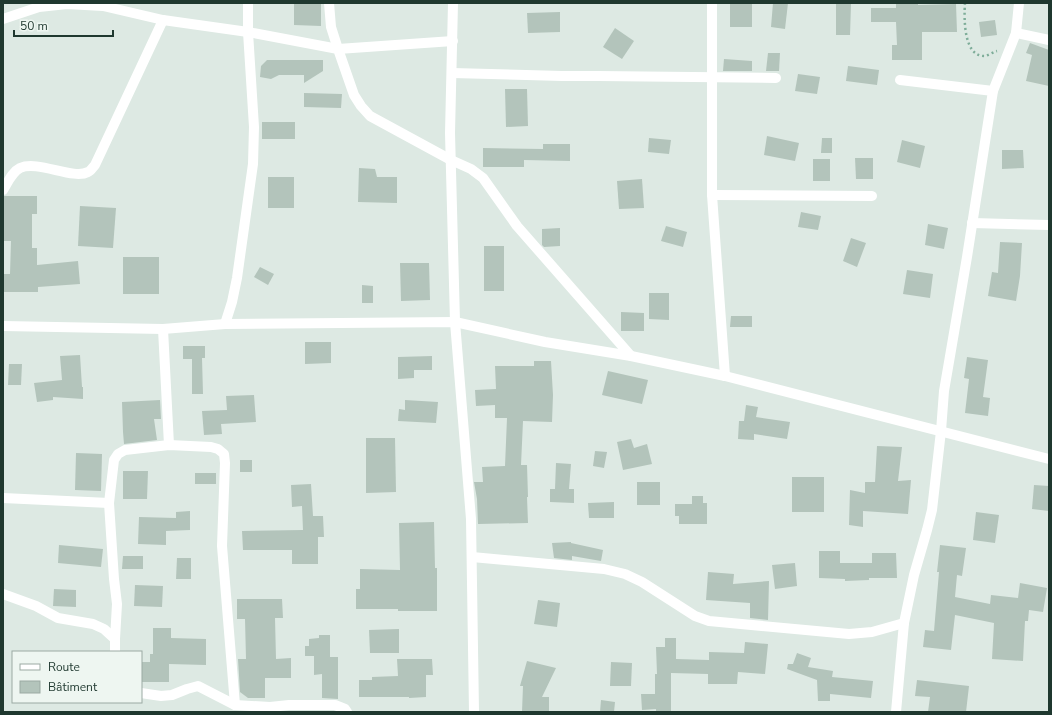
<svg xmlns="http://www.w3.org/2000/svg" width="1052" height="715" viewBox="0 0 1052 715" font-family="'Nunito Sans',sans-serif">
<rect width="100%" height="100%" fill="#dde9e3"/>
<g fill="#b3c4bb">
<polygon points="294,3 321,3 321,26 294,25"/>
<rect x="730" y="3" width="22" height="24"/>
<polygon points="773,3 788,3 785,29 771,27"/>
<polygon points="836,3 851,3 850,35 836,35"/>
<polygon points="896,3 918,3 918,5 956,4 957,32 922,32 922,60 892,60 892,45 897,45 896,22 871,22 871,8 896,8"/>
<polygon points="560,12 560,32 528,33 527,13"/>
<polygon points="995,20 997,35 981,37 979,22"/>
<polygon points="615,28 634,41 622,59 603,47"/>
<polygon points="1030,43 1049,50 1049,86 1026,81 1032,55 1026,53"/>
<polygon points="768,53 780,53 779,71 766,71"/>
<polygon points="724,59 752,61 752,71 723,71"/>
<polygon points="267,60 323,60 323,71 304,83 304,75 279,75 271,79 260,77 261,66"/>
<polygon points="848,66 879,70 877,85 846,81"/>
<polygon points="798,74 820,77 817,94 795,91"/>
<polygon points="505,89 527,89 528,126 506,127"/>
<polygon points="304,93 342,94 341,108 304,107"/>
<rect x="262" y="122" width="33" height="17"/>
<polygon points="767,136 799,143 795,161 764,155"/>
<polygon points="649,138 671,140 669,154 648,152"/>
<polygon points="822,138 832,138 832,153 821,153"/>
<polygon points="902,140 925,146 920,168 897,162"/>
<polygon points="543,144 570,144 570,161 524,160 524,167 483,167 483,148 543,149"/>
<polygon points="1002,150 1023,150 1024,168 1002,169"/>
<polygon points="855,158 873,158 873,179 856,179"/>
<rect x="813" y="159" width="17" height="22"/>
<polygon points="359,168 375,169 377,177 397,177 397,203 358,202"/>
<rect x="268" y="177" width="26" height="31"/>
<polygon points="642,179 644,208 619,209 617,181"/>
<polygon points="4,196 37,196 37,214 32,214 32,248 37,248 37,265 78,261 80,284 38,287 38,292 3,292 3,274 10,274 11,241 3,241"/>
<polygon points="80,206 116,208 113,248 78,246"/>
<polygon points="801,212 821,216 818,230 798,227"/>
<polygon points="928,224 948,228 944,249 925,245"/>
<polygon points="666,226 687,232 683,247 661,241"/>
<polygon points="560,228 560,246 544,247 542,245 542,229"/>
<polygon points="851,238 866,243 857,267 843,261"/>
<polygon points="1000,242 1022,243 1020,276 1016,301 988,296 992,272 998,273"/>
<rect x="484" y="246" width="20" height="45"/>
<rect x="123" y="257" width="36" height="37"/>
<polygon points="400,263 429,263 430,300 401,301"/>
<polygon points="260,267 274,274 268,285 254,277"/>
<polygon points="907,270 933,274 930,298 903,294"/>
<polygon points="362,285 373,286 373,303 362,303"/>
<polygon points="649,293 669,293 669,320 649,319"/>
<polygon points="621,312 644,313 644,331 621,331"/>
<polygon points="731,316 752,316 752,327 730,327"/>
<polygon points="305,342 331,342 331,363 305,364"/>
<polygon points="183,346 205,346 205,358 202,358 203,394 192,394 192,359 183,359"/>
<polygon points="80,355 82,387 83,387 83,399 53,397 53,400 37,402 34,383 62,380 60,356"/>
<polygon points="432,356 432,370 414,370 414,378 398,379 398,357"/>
<polygon points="967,357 988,360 983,397 990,398 988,416 965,413 969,379 964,378"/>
<polygon points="534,361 551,361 553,395 552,422 523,421 521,465 527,465 528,497 527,497 528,523 478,524 477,499 474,482 483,482 482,467 505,466 507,418 495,418 495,405 476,406 475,390 496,389 495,366 534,366"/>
<polygon points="9,364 22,364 21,385 8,385"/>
<polygon points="608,371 648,380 642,404 602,395"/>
<polygon points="254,395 256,422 221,424 222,434 204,435 202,411 227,410 226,396"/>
<polygon points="160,400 161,419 154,419 157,440 124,444 123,432 122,402"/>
<polygon points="405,400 438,402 436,423 398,421 399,409 405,410"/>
<polygon points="746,405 758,407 756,417 790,422 787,439 754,434 754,440 738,439 739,421 744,421"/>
<polygon points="366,438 395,438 396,492 366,493"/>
<polygon points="631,439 634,448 647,444 652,464 623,470 617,442"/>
<polygon points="877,446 902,447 898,481 911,480 908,514 863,511 863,527 849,525 850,490 865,493 865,482 875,482"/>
<polygon points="595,451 607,452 604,468 593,466"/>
<polygon points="76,453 102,454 101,491 75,490"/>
<rect x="240" y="460" width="12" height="12"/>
<polygon points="556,463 571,464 569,489 574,489 574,503 550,502 550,489 555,489"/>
<polygon points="123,471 148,471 147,499 123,499"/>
<rect x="195" y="473" width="21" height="11"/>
<rect x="792" y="477" width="32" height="35"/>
<rect x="637" y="482" width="23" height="23"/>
<polygon points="311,484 313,516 323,516 324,537 318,537 318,564 292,564 292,550 243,550 242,531 303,530 302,506 292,507 291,485"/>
<polygon points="1034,485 1049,486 1049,511 1032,509"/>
<polygon points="692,496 703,496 703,503 707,503 707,524 679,524 679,516 675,516 675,504 692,504"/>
<polygon points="614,502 614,518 589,518 588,503"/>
<polygon points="190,511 190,530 166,531 166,545 138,544 139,517 176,518 176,512"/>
<polygon points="976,512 999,515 995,543 973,540"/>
<polygon points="434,522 435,568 437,568 437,611 398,611 398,609 356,609 356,589 360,589 360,569 400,570 399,523"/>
<polygon points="571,542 571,543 603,550 601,561 572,556 572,560 554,558 552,543"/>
<polygon points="59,545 103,549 101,567 58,563"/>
<polygon points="940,545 966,548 962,576 957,575 955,597 990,604 991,595 1018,598 1020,583 1047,588 1043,612 1029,610 1028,621 1025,621 1023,661 992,659 994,623 955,615 951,650 923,647 925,630 934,631 939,572 937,572"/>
<polygon points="819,551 840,551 840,563 872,563 872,553 896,553 897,578 869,578 869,580 845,581 845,579 819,578"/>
<polygon points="123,556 143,556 143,569 122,569"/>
<polygon points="177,558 191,558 191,579 176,579"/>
<polygon points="795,563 797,586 775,589 772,565"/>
<polygon points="708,572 734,574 733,584 769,581 768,620 750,618 750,603 706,600"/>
<polygon points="135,585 163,586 162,607 134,606"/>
<polygon points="54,589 76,590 76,607 53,606"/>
<polygon points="237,599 282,599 283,618 275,618 276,659 291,658 291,678 265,678 265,698 248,698 240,692 238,659 246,659 245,619 237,619"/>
<polygon points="538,600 560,603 557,627 534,624"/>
<polygon points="153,628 171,628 171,638 206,639 206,665 169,664 169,682 141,682 141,662 150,662 150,654 153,654"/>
<polygon points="399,629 399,653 370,653 369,630"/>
<polygon points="319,635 330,635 330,657 338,657 338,699 322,698 322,674 314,675 314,656 305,656 305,646 309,646 309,639 319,638"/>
<polygon points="665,638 676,638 676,659 709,660 709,652 744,653 745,642 768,644 765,674 738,672 737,684 708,684 708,674 671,673 671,712 656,712 656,709 642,710 641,694 655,694 655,674 657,674 656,647 665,647"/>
<polygon points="797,653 811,658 808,667 833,671 832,677 873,681 871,698 830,694 830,701 818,701 817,680 787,669 788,664 793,664"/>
<polygon points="397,659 432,659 433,675 426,675 426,697 409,698 409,697 359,697 359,680 372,680 372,677 398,676"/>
<polygon points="527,661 556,668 542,697 549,697 549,712 522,712 523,686 520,686"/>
<polygon points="611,662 632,663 631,686 610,686"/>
<polygon points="917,680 969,686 966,712 928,712 930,697 915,696"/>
<polygon points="601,700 615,702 614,712 600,712"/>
</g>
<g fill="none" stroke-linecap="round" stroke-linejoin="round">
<path stroke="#7ead99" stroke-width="2.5" stroke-dasharray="2 3" stroke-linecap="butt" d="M 965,3 C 964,17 963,57 985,56 C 989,55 993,52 997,51"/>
<g stroke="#fff" stroke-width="10">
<polyline points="329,3 331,27 338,49 453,41"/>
<polyline points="453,3 450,133 455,322 471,519 474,712"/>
<polyline points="712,3 712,195 725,376"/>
<polyline points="3,19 39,7 67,4 103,6 163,20 248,32 338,49 354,95 361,106 370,116 451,160 471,169 483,178 517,226 631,356"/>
<polyline points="1016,33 1049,40"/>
<polyline points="452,73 562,76 598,76 776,78"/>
<polyline points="900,80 993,91"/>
<path d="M 3,190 C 8,182 12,172 20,168 C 38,160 73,180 88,172 C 91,171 93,167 95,165 L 163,20"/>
<polyline points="712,195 872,196"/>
<polyline points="972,223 1049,225"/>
<polyline points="225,324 232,302 237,278 253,164 254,127 248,32 248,3"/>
<polyline points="3,326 163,329 225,324 455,322 545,342 631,356 725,376 1049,459"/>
<polyline points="163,329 169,445"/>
<polyline points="3,498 109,503"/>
<polyline points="472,557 604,569 625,574 642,582 695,616 709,621 849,634 872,632 904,623"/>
<polyline points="3,594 36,606 58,618 93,624 104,629 115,639"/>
<polyline points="115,652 115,639 117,604 114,579 109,503 114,460 118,454 125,450 169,445 211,447 218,449 224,454 225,463 222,546 235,705"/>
<polyline points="141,693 161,696 172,695 187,689 198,686 235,705 270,707 289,705 335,705 345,709 347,712"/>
<polyline points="896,712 904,623 914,575 927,530 932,510 941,431 944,391 967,257 993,91 1016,33 1019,3"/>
</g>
</g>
<rect width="1052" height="715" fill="none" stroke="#1f382f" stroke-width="8"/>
<rect x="12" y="651" width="130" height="52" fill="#eef6f1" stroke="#9baaa3"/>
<rect x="20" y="664" width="20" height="6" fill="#ffffff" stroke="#9baaa3"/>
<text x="48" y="671" font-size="12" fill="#1f382f">Route</text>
<rect x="20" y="681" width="20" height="12" fill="#b3c4bb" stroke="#9baaa3"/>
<text x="48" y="691" font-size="12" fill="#1f382f">Bâtiment</text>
<path d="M14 30v6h99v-6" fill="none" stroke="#1f382f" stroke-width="2"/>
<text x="20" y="30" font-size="12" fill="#1f382f" stroke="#eef6f1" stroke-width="3" paint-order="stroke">50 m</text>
</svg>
